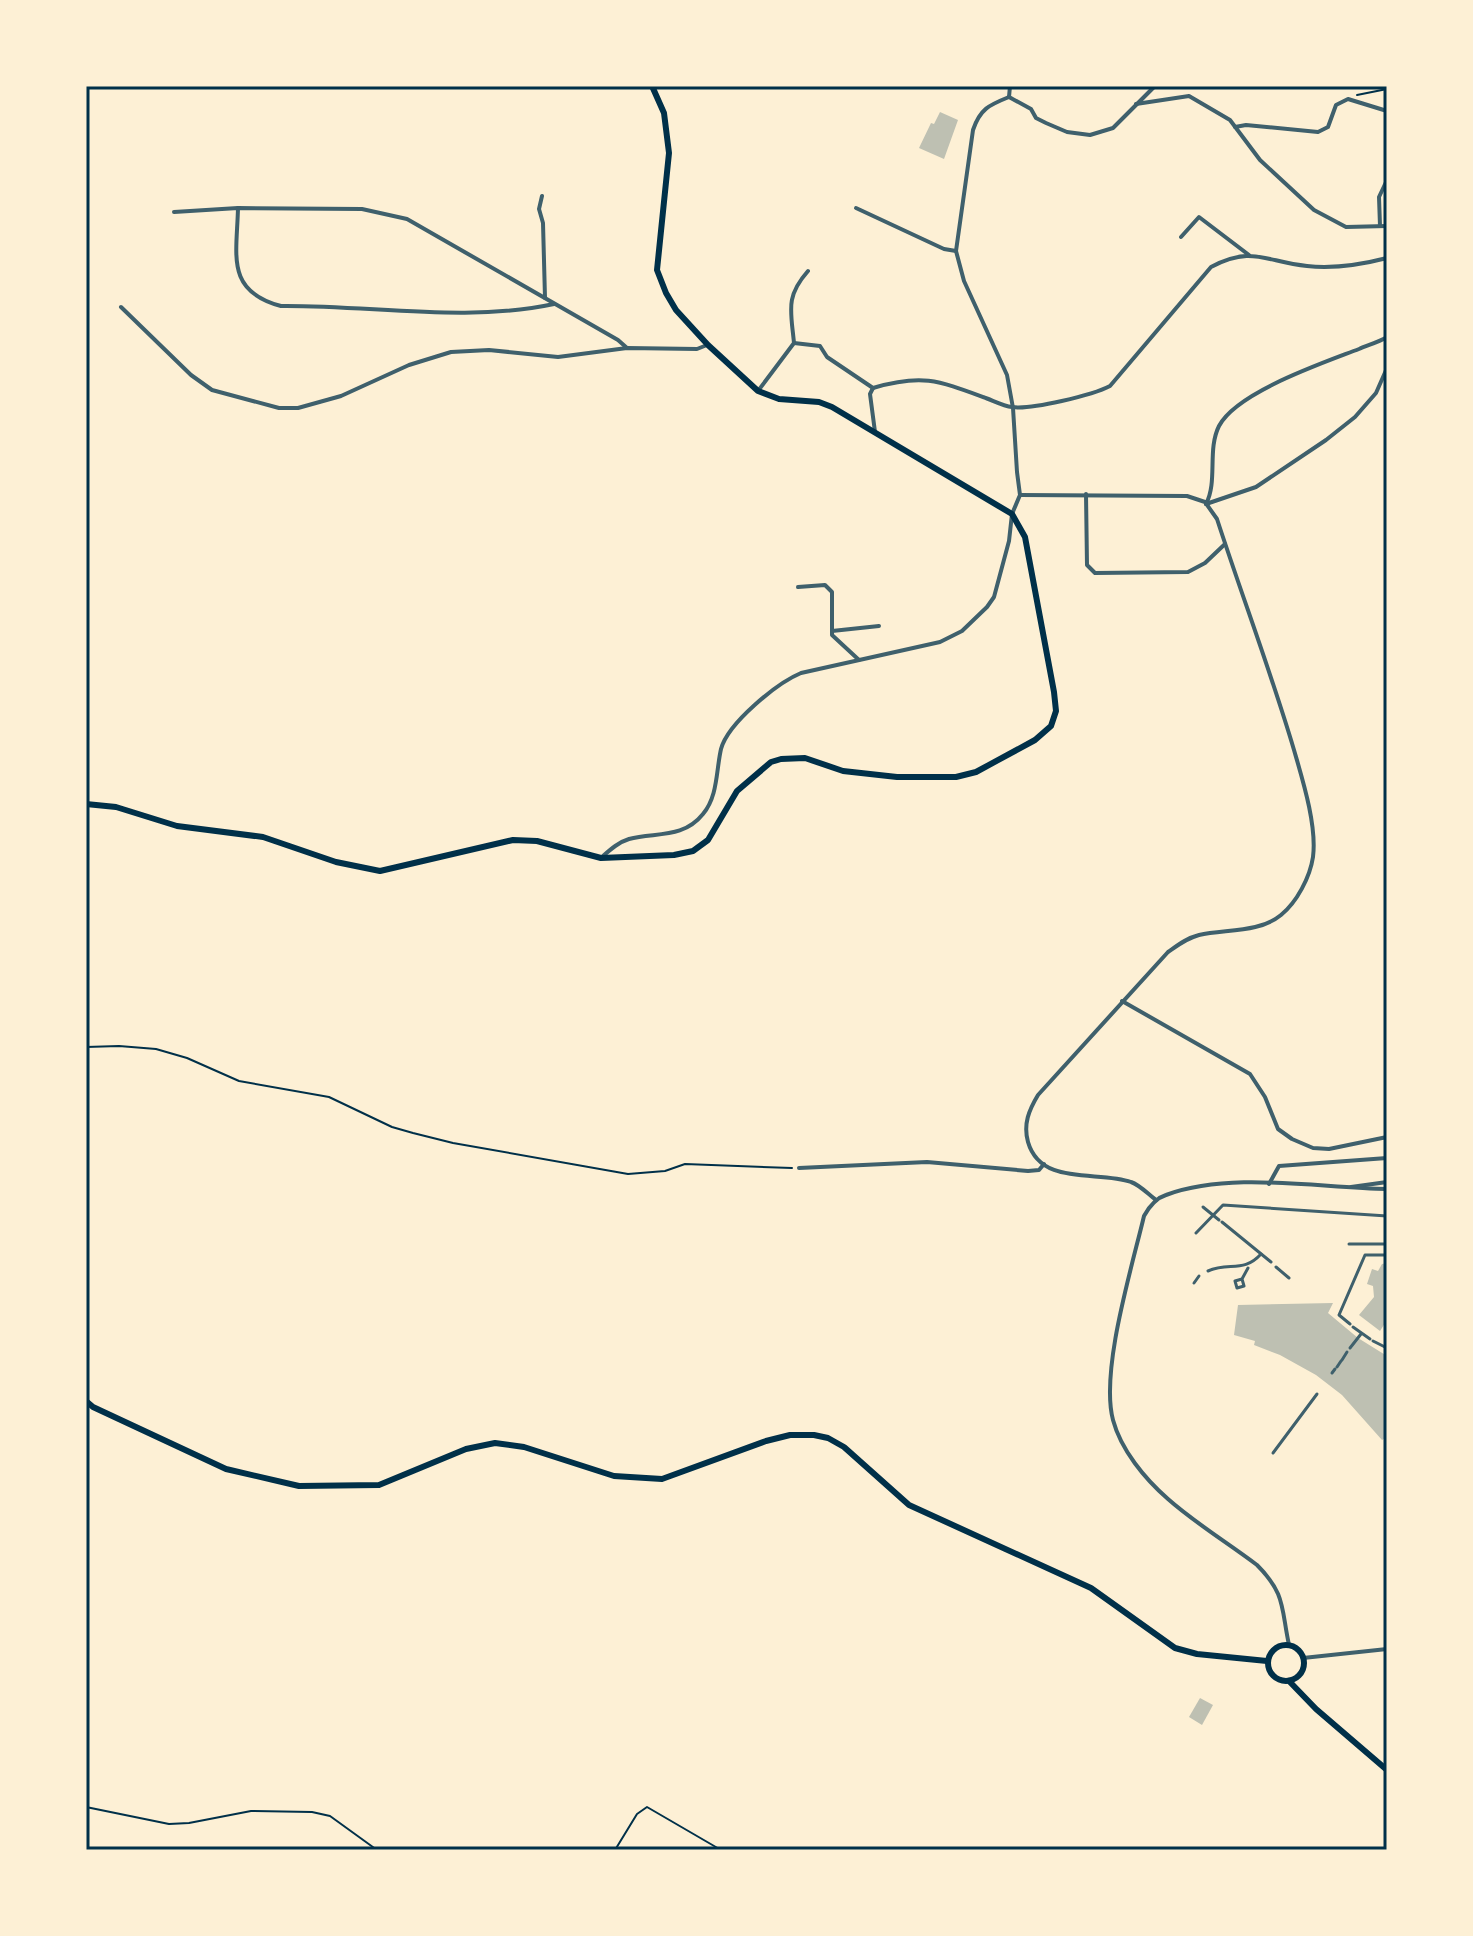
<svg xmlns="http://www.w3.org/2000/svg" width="1473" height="1936" viewBox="0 0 1473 1936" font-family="'PT Sans',sans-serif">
<rect width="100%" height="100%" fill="#fdf0d5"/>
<g fill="#bec0b2">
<polygon points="940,112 958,120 944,159 919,148 931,123 934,124"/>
<polygon points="1387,1263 1387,1320 1380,1331 1359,1315 1374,1297 1373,1286 1367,1284 1372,1269 1378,1271 1382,1264"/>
<polygon points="1333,1303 1328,1313 1358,1338 1387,1356 1387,1437 1382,1440 1342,1395 1316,1375 1280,1355 1254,1345 1255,1341 1234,1335 1238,1305"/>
<polygon points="1200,1698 1213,1705 1202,1725 1189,1717"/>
</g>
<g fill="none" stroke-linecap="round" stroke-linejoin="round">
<g stroke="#003049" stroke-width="2">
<polyline points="1357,95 1387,89"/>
<polyline points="86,1047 119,1046 156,1049 187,1058 239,1081 329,1097 392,1127 413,1133 453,1143 628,1174 665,1171 685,1164 792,1168"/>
<polyline points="86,1807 169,1824 189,1823 251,1811 312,1812 330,1816 377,1850"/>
<polyline points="615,1850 637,1814 647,1807 721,1850"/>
</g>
<g stroke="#3f606c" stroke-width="3">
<polyline points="1203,1207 1219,1220"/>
<polyline points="1222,1222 1271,1262"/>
<polyline points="1196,1233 1223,1205 1387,1216"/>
<polyline points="1349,1244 1387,1244"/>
<polyline points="1276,1267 1289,1278"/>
<path d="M 1208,1271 C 1229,1262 1244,1273 1261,1254"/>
<polyline points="1242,1279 1235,1281 1237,1288 1244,1286 1242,1279 1248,1268"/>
<polyline points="1194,1283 1199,1276"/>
<polyline points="1350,1324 1339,1315 1365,1255 1387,1255"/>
<polyline points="1353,1327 1370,1339"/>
<polyline points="1373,1341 1387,1348"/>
<polyline points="1350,1348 1361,1334"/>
<polyline points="1342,1360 1347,1352"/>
<polyline points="1337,1367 1341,1361"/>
<polyline points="1332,1373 1335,1369"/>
<polyline points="1273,1453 1317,1394"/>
</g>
<g stroke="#3f606c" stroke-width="4">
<path d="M 1009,97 C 989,105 980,109 973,130 L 956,251 L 964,281 L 1007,375 L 1013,408 L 1017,472 L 1020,495"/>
<polyline points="1009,97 1031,109 1036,118 1046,123 1067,132 1090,135 1113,128 1155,86"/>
<polyline points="1009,97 1010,86"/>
<polyline points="1136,104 1189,96 1230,120 1260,160 1314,210 1346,227 1387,226"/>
<polyline points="1235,127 1246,125 1318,132 1328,127 1336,105 1348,99 1387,111"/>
<polyline points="542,196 539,209 543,223 545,298"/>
<path d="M 238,208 C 237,255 225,291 281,306 C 372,305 465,323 554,304"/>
<polyline points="856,208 944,249 956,251"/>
<polyline points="174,212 238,208 362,209 407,219 618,340 627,348"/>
<polyline points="1380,226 1379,197 1387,180"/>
<polyline points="1181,237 1199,217 1249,255"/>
<polyline points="121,307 191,375 212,390 279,408 298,408 341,396 409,365 451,352 489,350 558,357 627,348 697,349 707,345"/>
<path d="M 794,343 L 820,346 L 827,357 L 873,388 C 921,374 937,380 983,397 C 992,400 1003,406 1012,407 C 1031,410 1093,395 1110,386 L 1211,267 C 1252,245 1266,262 1307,266 C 1335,269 1360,265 1387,258"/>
<polyline points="873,388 870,394 875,432"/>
<path d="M 758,391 L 794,343 C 791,311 785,297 808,271"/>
<polyline points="1086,494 1087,565 1095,573 1188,572 1205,563 1225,544"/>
<path d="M 1020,495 L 1187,496 L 1205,502 L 1217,519 C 1242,596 1271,672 1294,750 C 1303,781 1317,826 1313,857 C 1310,877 1297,902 1281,915 C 1259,933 1226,929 1199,935 C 1187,938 1178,945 1168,952 L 1038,1095 C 1029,1110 1023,1124 1028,1142 C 1041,1187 1099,1170 1131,1182 C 1140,1185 1149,1195 1156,1200"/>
<path d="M 1206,504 C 1218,481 1207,450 1219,426 C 1237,392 1323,363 1359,349 C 1368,345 1379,342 1387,337"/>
<polyline points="1206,504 1256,487 1326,440 1355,417 1376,393 1387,368"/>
<polyline points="798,587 825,585 832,592 832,635 859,660"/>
<polyline points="832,631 879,626"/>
<path d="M 603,856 C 611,849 619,842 629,839 C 656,832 683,839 703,814 C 718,796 716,771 721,749 C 728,723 777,683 801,673 L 940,642 L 962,631 L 987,607 L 994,597 L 1009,541 L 1012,514 L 1020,495"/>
<polyline points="1122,1001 1250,1074 1265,1097 1278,1129 1292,1139 1313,1148 1329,1149 1387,1137"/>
<polyline points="799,1168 927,1162 1028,1171 1039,1170 1044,1164"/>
<polyline points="1269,1184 1279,1166 1387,1158"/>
<polyline points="1351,1187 1387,1182"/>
<path d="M 1289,1645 C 1281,1608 1286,1594 1257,1565 C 1228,1543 1195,1523 1168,1499 C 1145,1479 1121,1450 1113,1420 C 1100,1371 1132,1267 1144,1216 C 1149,1207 1156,1198 1166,1195 C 1231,1171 1318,1188 1387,1189"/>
<polyline points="1303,1658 1387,1649"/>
</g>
<g stroke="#003049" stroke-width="6">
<polyline points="86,804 116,807 177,826 263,837 336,862 380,871 513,840 537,841 601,858 674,855 693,851 708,840 737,791 771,762 781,759 805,758 843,771 897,777 956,777 976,772 1035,740 1051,726 1056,711 1054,692 1025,537 1012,514 832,407 819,402 779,399 758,391 708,345 676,310 666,293 657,270 669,153 664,113 652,86"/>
<polyline points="86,1401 93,1407 226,1469 299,1486 379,1485 466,1449 495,1443 524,1447 614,1476 662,1479 766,1441 790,1435 814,1435 828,1438 844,1447 909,1505 1091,1588 1175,1648 1197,1654 1267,1661"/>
<circle cx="1286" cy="1663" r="18"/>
<polyline points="1289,1681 1316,1709 1387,1770"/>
</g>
</g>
<rect width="1473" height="1936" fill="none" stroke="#fdf0d5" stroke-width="176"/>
<rect x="88" y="88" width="1297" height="1760" fill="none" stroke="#003049" stroke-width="3"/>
</svg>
